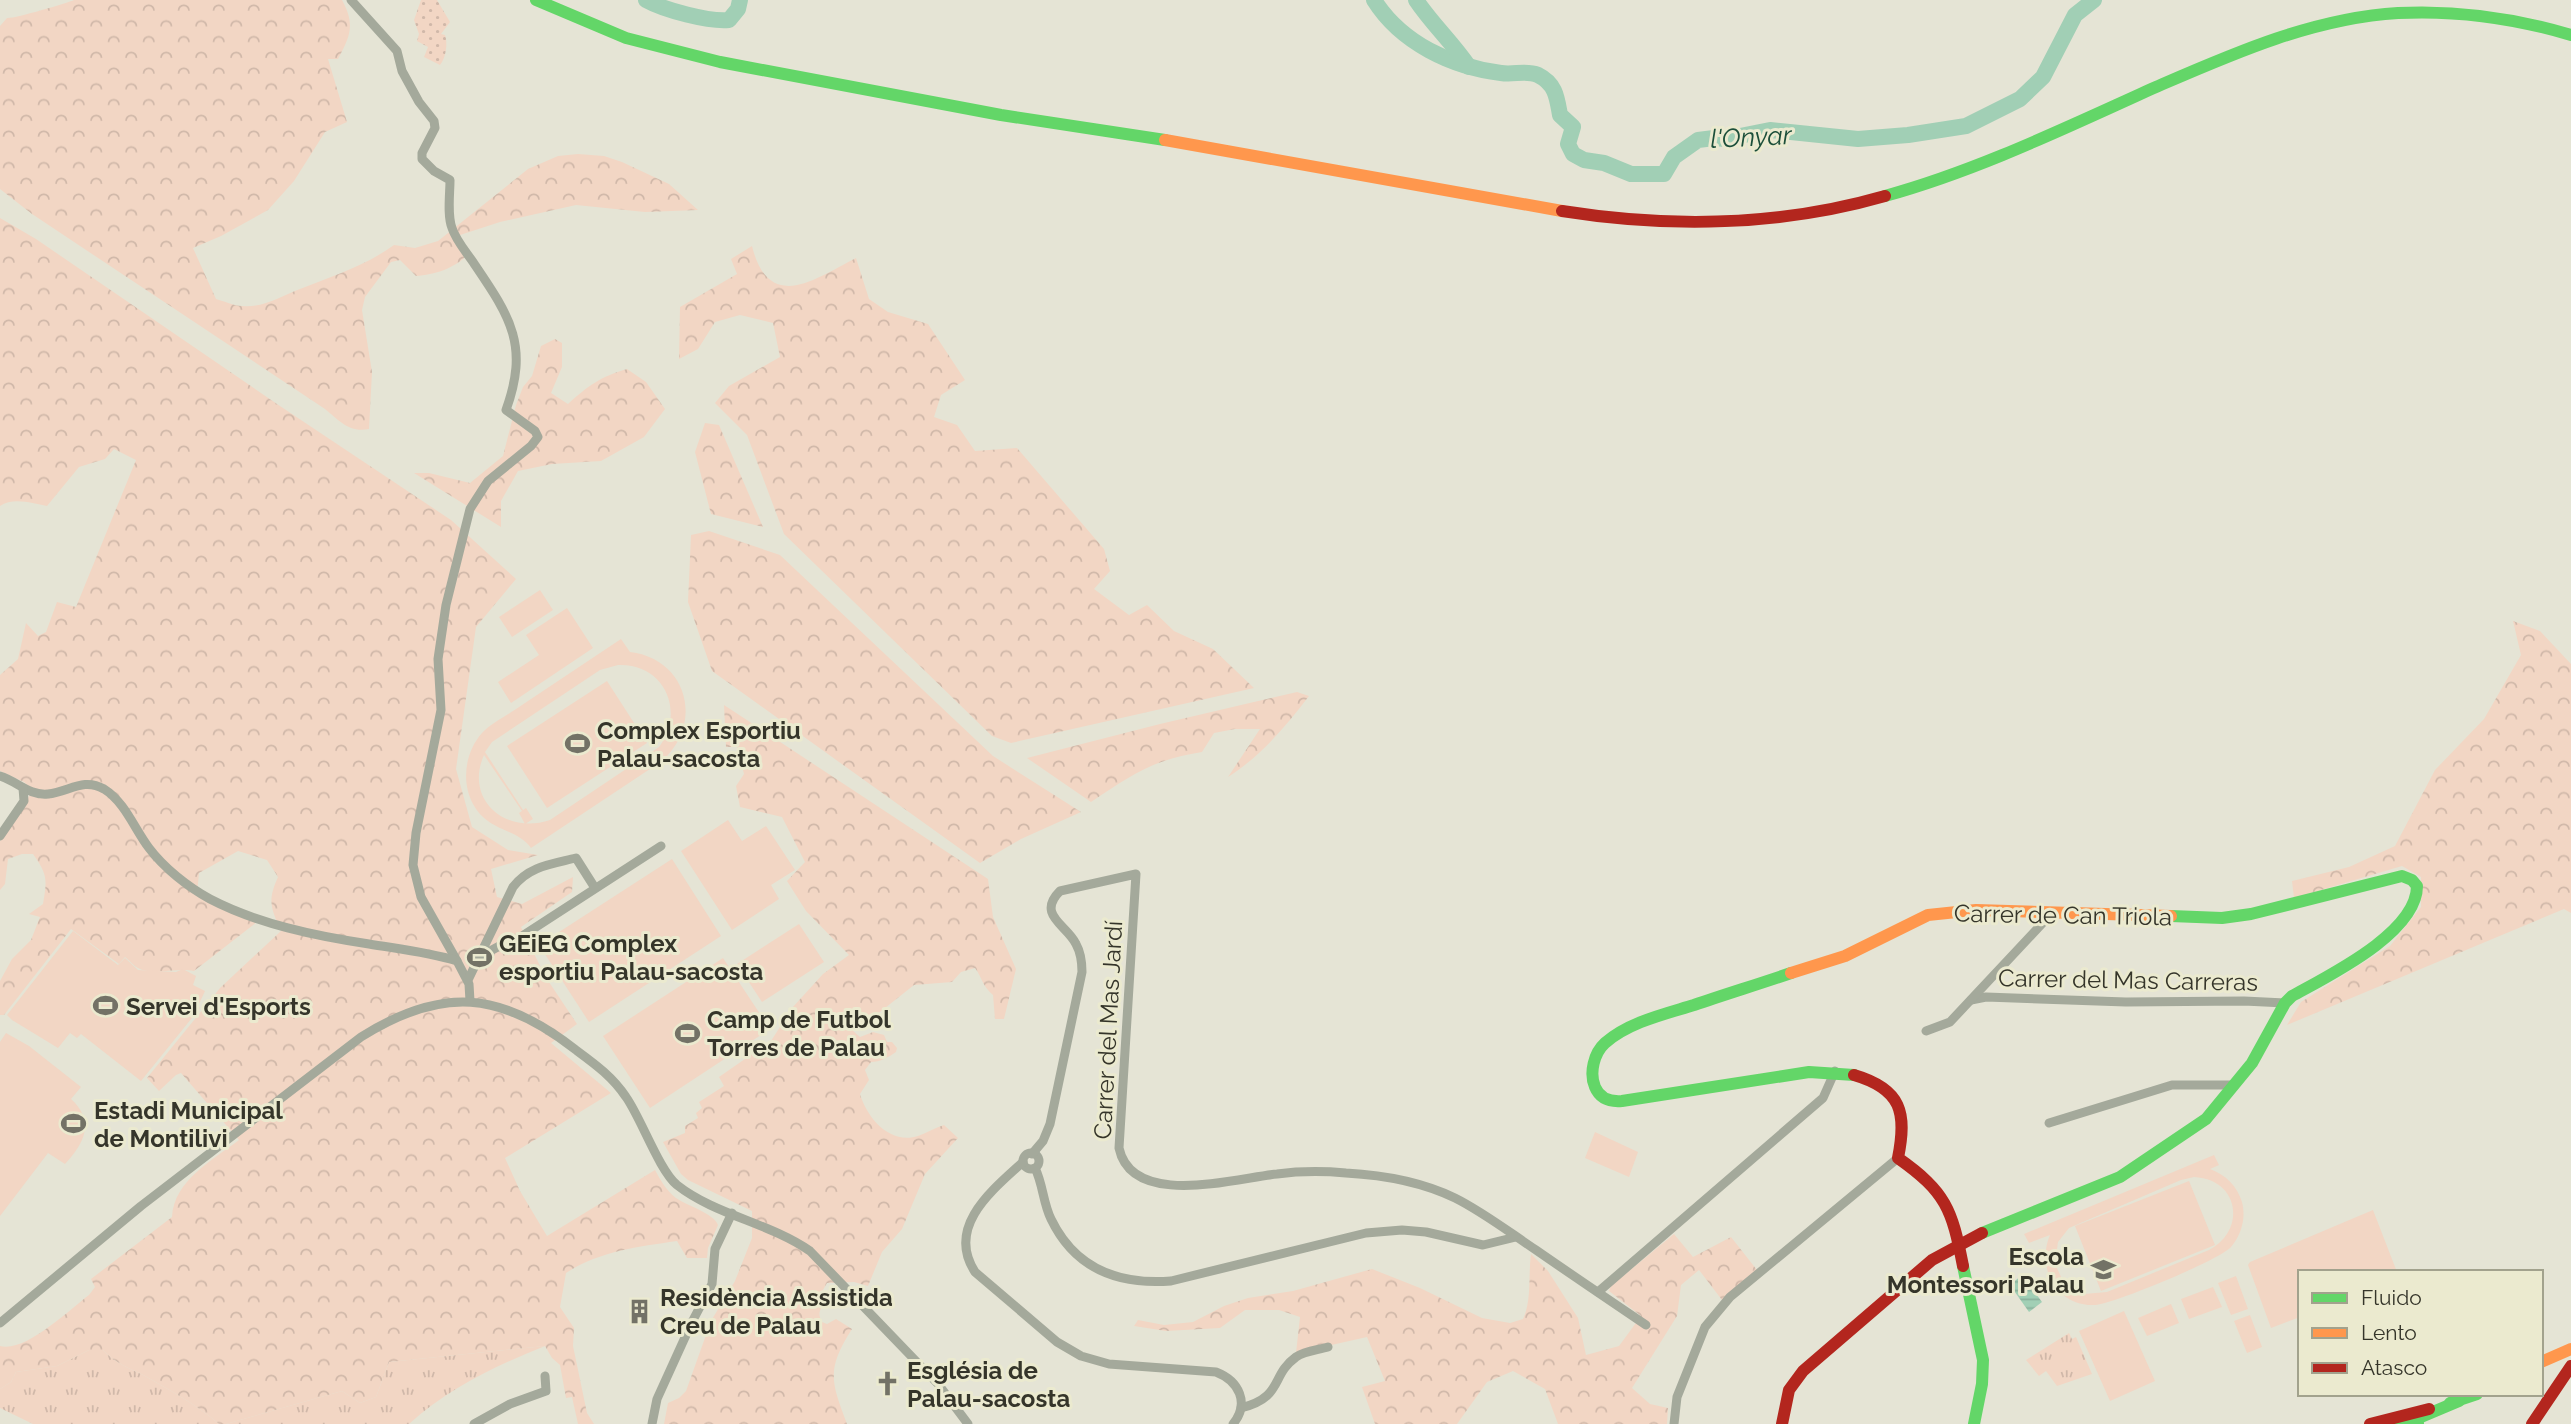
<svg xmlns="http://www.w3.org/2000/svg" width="2571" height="1424" viewBox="0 0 2571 1424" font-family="Raleway,sans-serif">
<defs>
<pattern id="grass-tufts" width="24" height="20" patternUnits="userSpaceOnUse" patternTransform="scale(1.75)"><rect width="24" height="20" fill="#f2d6c4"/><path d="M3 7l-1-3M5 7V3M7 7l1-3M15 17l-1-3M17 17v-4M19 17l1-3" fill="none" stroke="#d0b8a9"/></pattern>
<pattern id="forest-crowns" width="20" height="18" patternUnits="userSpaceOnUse" patternTransform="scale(1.75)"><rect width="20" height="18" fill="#f2d6c4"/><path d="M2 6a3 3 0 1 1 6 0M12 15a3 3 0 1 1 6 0" fill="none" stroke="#d0b8a9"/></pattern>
<pattern id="garden-dots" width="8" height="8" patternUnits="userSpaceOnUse" patternTransform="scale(1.75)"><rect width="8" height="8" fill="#f2d6c4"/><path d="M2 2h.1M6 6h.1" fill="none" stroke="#d0b8a9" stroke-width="1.8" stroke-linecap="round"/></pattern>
<pattern id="water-rules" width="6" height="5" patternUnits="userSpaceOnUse" patternTransform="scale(1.75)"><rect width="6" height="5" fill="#a1cfb5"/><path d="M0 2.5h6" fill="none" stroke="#8bb29c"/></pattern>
</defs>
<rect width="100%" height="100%" fill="#e5e4d5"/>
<g fill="url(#grass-tufts)">
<polygon points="2069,1333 2072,1339 2076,1337 2092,1374 2057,1386 2046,1371 2039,1376 2026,1360"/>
<path d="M 545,1346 C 495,1366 449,1388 409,1424 L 226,1424 L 342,1391 L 360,1403 L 376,1397 L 389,1362 Z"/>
<path d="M 89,1350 L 103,1350 C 115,1363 129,1368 145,1376 C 171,1391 196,1404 219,1424 L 33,1424 L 0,1408 L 0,1389 L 11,1382 L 16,1372 L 57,1366 Z"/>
</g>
<g fill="url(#forest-crowns)">
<path d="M 74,0 L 342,0 C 355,24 351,35 338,59 L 328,59 L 347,122 L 325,132 L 294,181 L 268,210 L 221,236 L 193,248 L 216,299 C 224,301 234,306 242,306 C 264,308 281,296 300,289 C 333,276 365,266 394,245 L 415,248 L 438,241 L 528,169 L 558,156 L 578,154 L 604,156 L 622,162 L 669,184 L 698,210 L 645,212 L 576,205 L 500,222 L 457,236 L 468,254 C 456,268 434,275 416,276 L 400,260 L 391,262 L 365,297 L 362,310 L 372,372 L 369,429 C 349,433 340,421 325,409 L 32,214 L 0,189 L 0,26 L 7,18 C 13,19 68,3 74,0 Z"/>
<path d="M 0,218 L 36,239 L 277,404 L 451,520 L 516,579 L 476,627 L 456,769 L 472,827 L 508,850 L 538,855 L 491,869 L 497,897 L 522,904 L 573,877 L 572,892 L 521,927 L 545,976 L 577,1024 L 551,1043 L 611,1093 L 505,1158 L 520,1191 L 547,1236 L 655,1170 C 661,1181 666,1190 676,1198 C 686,1205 715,1214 718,1225 L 708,1248 L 707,1258 L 687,1258 L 677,1241 C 637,1247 600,1251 566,1273 L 560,1307 L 574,1328 L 573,1346 L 587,1413 L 594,1424 L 578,1424 L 572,1397 L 566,1398 L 560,1365 L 552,1358 L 545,1346 L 389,1362 L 376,1397 L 360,1403 L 342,1391 L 226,1424 L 219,1424 C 196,1404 171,1391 145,1376 C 129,1368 115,1363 103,1350 L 89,1350 L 57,1366 L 16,1372 L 11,1382 L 0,1389 L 0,1346 C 25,1353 69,1310 89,1295 L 95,1287 L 91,1279 L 172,1217 C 174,1180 213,1160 239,1140 L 181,1073 L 176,1075 L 159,1091 L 147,1078 L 220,988 L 281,931 C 271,908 267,901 278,877 L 267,860 L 238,851 L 199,873 L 197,893 L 257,922 L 194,971 C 178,967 152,976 138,968 C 134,966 129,960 125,957 L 119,964 L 71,929 L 4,1015 L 0,1015 L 0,981 L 12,959 L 31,940 L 40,917 L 29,914 L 43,904 C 47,880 48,875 33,854 L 22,854 L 8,859 L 5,884 L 0,890 L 0,841 L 33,790 L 24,782 L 0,771 L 0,675 L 18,659 L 26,623 L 38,636 L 46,632 L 57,602 L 76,607 L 136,460 L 114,449 L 105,459 L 79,467 L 47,506 C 32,503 13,497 0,506 Z"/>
<path d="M 752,246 C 769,314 815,279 856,258 L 869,299 L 888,312 L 928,324 L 965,380 L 941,395 L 934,417 L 957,425 L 975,451 L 1017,448 L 1104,549 L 1110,571 L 1094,589 L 1129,615 L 1147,605 L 1174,631 L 1213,649 L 1254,688 L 1011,743 L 992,736 L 784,534 L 747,435 L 715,403 L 729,386 L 780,357 L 773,323 L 740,315 L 715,322 L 698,349 L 679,359 L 680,307 L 737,274 L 731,259 Z"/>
<path d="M 555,339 L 562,343 L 562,367 L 551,393 L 568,404 C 589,385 600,377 627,369 L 646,382 L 665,409 L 644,437 L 601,461 L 552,464 L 518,471 L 501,501 L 501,527 L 414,473 L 429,473 L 470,483 L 503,456 L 516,405 L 523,387 L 532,376 L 541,346 Z"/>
<polygon points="705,423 719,425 763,527 711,514 695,452"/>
<polygon points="709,531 780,555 993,756 1081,812 1021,839 980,863 712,671 688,602 691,535"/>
<polygon points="2513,621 2540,631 2571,664 2571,913 2564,909 2287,1025 2301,1002 2390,946 2421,907 2421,877 2402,866 2294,898 2292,881 2349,867 2395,846 2435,770 2484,719 2521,655"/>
<path d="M 1297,692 L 1309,696 C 1285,727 1262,755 1228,777 L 1260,729 L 1235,729 L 1214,733 L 1202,752 C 1151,760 1132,775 1091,802 L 1027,758 L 1160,724 Z"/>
<path d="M 724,705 L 988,879 L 993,917 L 1016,969 L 1004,1019 L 995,1019 L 993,995 C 981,984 983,979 975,968 L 961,972 L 952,982 L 914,985 L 880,1012 L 851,1029 L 860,1037 L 873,1032 L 884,1035 L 887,1042 L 892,1042 L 897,1048 L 896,1052 C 889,1057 880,1062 871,1062 L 865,1070 L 869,1080 L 860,1094 C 867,1118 890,1145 918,1136 C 926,1133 935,1128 944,1125 L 958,1138 L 925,1174 L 902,1229 L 882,1252 L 868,1286 L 854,1282 L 827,1283 L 823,1290 L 826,1300 C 822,1309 816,1311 822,1322 L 827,1324 L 836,1319 L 852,1329 C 826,1370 831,1381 847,1424 L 664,1424 L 668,1403 L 679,1398 L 686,1391 L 711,1321 L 735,1281 L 752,1238 L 752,1211 L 688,1180 L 681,1174 L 663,1142 L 685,1133 L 685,1126 L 698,1118 L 696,1113 L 702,1108 L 699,1102 L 724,1086 L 719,1077 L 771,1041 L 792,1008 L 823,974 L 849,955 L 806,911 L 787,881 L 805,862 L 782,817 L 740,807 L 736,786 L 744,774 L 737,747 L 726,747 Z"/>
<path d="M 1674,1234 L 1693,1257 L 1731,1237 L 1757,1270 L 1722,1300 L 1699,1270 L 1681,1285 L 1677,1316 L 1632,1388 L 1650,1404 L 1668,1408 L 1667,1424 L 1558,1424 L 1545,1389 L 1513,1371 L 1487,1382 L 1457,1424 L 1375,1424 L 1362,1387 L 1385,1381 L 1367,1337 L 1296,1353 L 1300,1317 L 1279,1310 L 1245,1310 L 1220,1328 L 1166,1331 L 1134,1326 L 1138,1320 L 1164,1325 L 1193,1322 L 1224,1306 L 1248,1298 L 1293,1291 L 1372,1269 L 1420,1288 L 1482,1318 L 1510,1323 L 1523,1319 C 1532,1300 1528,1276 1531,1254 L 1548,1271 L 1578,1318 L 1586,1355 L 1619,1346 L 1641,1316 L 1609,1291 L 1611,1286 Z"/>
</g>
<path fill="url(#garden-dots)" d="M 421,0 L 437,0 L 450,22 L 441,34 L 445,35 C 448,43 446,58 440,65 L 424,57 L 428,47 L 417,41 L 419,34 L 414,20 Z"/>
<g fill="#f2d6c4" fill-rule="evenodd">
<polygon points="540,590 553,610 512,637 499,617"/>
<polygon points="567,608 593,648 511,703 498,682 539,655 526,635"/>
<path d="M 621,639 L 630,652 C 688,659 704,724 662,761 L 531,848 C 517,828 488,832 473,804 C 461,782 465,752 482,733 C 492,722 510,714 522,705 C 555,683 588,661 621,639 ZM 618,665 C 664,663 686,711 659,747 L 550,820 C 506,835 464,800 484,755 L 522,811 L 519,813 L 525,824 L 533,819 L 526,808 L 523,810 L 485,752 L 492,742 L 600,670 Z"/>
<polygon points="607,681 647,743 547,808 507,746"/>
<polygon points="728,820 742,841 766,826 795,870 771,885 779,899 732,930 681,851"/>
<polygon points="672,859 721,936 589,1022 539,945"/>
<polygon points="799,924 824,962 762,1002 737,964"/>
<polygon points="73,931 118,965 125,958 138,970 176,972 183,969 196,976 193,985 205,991 198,1006 200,1008 141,1081 81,1034 77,1038 70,1033 58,1048 12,1020 7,1015"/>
<polygon points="723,958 770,1029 650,1108 603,1036"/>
<path d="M 6,1033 L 29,1046 L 81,1087 L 71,1099 C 95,1121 85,1143 65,1164 L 48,1153 L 0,1216 L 0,1042 Z"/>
<polygon points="1595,1132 1638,1152 1629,1177 1585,1158"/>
<path d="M 2214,1155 L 2219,1165 L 2210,1169 C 2226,1175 2237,1186 2242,1202 C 2246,1217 2242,1234 2231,1247 C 2220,1260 2113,1304 2095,1305 C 2056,1307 2036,1267 2050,1235 L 2029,1243 L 2024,1234 ZM 2194,1177 C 2239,1179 2247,1230 2209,1250 L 2107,1292 L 2084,1294 L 2068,1287 L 2063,1281 L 2055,1264 L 2058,1242 L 2069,1228 L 2181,1180 Z"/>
<polygon points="2189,1181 2215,1245 2101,1291 2075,1226"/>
<polygon points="2373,1210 2397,1272 2300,1272 2300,1317 2271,1328 2248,1265 2250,1262"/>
<polygon points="2236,1276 2248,1309 2231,1315 2218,1283"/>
<polygon points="2213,1287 2222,1307 2189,1319 2181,1299"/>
<polygon points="2171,1304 2179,1323 2147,1336 2138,1318"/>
<polygon points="2124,1311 2155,1381 2110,1401 2079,1331"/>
<polygon points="2250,1315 2262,1347 2247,1353 2234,1321"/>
</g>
<polygon fill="url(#water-rules)" points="2022,1275 2042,1302 2029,1312 2010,1285"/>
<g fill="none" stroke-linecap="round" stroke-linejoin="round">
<g stroke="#a1cfb5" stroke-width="16">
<path d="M 646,0 C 664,10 709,22 729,20 L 738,9 L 740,0"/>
<path d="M 1374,0 C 1401,43 1452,67 1501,73 C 1514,75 1526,70 1538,75 C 1556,84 1557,98 1560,115 L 1573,127 L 1568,144 L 1573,154 L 1584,160 L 1604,163 L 1631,174 L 1664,174 L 1674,157 L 1698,140 L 1714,138 L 1725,139 L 1770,130 L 1858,139 L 1908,135 L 1966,126 L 2020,99 L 2043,77 L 2075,15 L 2094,0"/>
<path d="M 1416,0 C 1432,24 1453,43 1469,67"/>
</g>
<g stroke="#a4a99b" stroke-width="9">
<path d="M 351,0 L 397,51 L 402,71 L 419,102 L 434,121 L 435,128 L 422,153 L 422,159 L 434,171 L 450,180 C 450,194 447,215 452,228 C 456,241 468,254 475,265 C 511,318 529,346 506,410 L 535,431 L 538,437 L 531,446 L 488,481 L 470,509 L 446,605 L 438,659 L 441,710 L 416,833 L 413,865 L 421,897 L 457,961"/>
<path d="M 0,776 C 17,781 29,796 48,794 C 69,792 83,777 104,789 C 125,802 135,830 149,848 C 164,868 188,887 210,899 C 258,924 316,936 369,944 C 399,949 428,952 457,961 L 469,984 L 470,1001"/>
<polyline points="0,836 24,801 23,788"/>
<polyline points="479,957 505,943 516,940 661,846"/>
<path d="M 468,980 L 513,887 C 529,866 552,864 576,858 L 595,888"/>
<polyline points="1971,1000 1986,997 2126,1002 2244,1001 2285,1003"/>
<polyline points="1926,1031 1950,1022 2052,913"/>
<polyline points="2049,1123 2172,1085 2235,1085"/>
<circle cx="1031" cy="1161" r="8"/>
<path d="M 1032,1154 L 1043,1141 L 1050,1124 L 1082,972 C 1082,962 1081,953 1076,944 C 1067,925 1036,915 1060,891 L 1136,874 L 1119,1148 C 1132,1209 1236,1178 1277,1174 C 1300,1171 1323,1171 1346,1173 C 1383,1175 1422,1182 1455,1198 C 1483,1212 1509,1232 1536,1250 C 1572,1275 1609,1300 1646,1325"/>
<path d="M 1023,1162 C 991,1191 946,1227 975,1272 L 1057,1342 L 1081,1356 L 1109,1364 L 1216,1372 C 1239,1381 1250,1403 1233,1424"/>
<path d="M 1035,1168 C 1043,1184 1043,1203 1051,1219 C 1075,1269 1119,1285 1171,1281 L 1366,1233 L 1402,1230 L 1426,1232 L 1483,1245 L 1516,1237"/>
<polyline points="1598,1292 1823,1098 1835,1071"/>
<path d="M 0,1323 L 141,1206 L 361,1037 C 442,986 501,991 576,1050 C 595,1064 613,1077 626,1097 C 641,1118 659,1170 677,1185 C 715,1215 770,1223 810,1251 L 938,1384 L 968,1424"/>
<path d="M 1241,1408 C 1284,1397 1270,1376 1296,1357 C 1305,1351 1318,1350 1328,1347"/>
<polyline points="474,1424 510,1404 546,1391 545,1376"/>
<polyline points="652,1424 657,1399 692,1322 712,1284 715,1249 732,1213"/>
<polyline points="1674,1424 1677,1397 1705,1327 1730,1297 1898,1158"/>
</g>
<g stroke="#63d668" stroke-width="12">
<polyline points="536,0 626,38 720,62 1001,115 1165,140"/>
<path d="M 1885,196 C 1979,170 2067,127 2156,87 C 2232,54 2313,18 2398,13 C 2457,10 2514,18 2571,35"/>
<path d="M 1791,973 C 1759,984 1726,994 1694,1005 C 1665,1014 1629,1022 1605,1043 C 1594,1053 1589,1073 1595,1087 C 1600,1099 1610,1102 1622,1101 L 1809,1072 L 1854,1075"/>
<path d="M 1982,1233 L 2120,1177 L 2206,1119 L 2252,1063 L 2285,1003 L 2292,996 C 2328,976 2417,933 2417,886 L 2412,880 L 2402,876 L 2251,914 L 2222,918 L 2171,916"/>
<polyline points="1963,1266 1983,1360 1982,1384 1974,1424"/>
<polyline points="2450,1403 2477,1394"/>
<polyline points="2384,1424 2406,1419 2418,1424"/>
<polyline points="2413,1424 2421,1417 2459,1401"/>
</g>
<g stroke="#ff974d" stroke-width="12">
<polyline points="1165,140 1562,211"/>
<polyline points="1791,973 1845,956 1928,915 1976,910 2171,916"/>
<polyline points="2541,1362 2571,1349"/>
</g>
<g stroke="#b3261e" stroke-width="12">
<path d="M 1562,211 C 1669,228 1781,226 1885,196"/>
<path d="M 1854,1075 C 1902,1089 1907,1113 1898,1158 C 1946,1192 1952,1209 1963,1266"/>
<polyline points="1782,1424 1789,1390 1803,1371 1932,1260 1982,1233"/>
<polyline points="2370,1424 2429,1409"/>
<polyline points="2532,1424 2571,1366"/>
</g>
</g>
<defs>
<symbol id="stadium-bare" viewBox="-9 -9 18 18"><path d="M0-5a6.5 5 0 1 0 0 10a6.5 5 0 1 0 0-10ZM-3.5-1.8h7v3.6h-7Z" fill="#737266" stroke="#ebeacf" stroke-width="2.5" paint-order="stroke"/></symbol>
<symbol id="school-bare" viewBox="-9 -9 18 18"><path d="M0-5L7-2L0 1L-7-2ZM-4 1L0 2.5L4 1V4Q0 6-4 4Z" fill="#737266" stroke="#ebeacf" stroke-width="2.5" paint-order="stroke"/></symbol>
<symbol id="building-bare" viewBox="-9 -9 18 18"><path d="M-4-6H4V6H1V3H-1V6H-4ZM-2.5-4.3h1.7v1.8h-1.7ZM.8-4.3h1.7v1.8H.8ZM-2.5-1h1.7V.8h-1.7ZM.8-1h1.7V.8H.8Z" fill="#737266" stroke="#ebeacf" stroke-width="2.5" paint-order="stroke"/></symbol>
<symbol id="church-bare" viewBox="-9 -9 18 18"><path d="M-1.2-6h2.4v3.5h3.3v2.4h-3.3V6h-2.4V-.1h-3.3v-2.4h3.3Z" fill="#737266" stroke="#ebeacf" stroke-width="2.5" paint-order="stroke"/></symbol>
</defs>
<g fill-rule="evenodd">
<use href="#stadium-bare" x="560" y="726" width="35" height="35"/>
<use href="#stadium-bare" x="462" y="940" width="35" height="35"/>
<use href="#stadium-bare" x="88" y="988" width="35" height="35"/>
<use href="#stadium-bare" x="670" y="1016" width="35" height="35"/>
<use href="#stadium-bare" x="56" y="1106" width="35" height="35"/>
<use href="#school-bare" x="2086" y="1252" width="35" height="35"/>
<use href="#building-bare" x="622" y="1294" width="35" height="35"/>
<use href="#church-bare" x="870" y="1366" width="35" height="35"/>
</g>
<g text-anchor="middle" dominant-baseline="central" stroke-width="6" stroke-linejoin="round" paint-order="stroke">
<g font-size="24" font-weight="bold" fill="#35352a" stroke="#ebeacf" text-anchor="start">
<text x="597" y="730">Complex Esportiu<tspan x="597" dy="28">Palau-sacosta</tspan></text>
<text x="499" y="943">GEiEG Complex<tspan x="499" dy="28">esportiu Palau-sacosta</tspan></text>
<text x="126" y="1006">Servei d'Esports</text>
<text x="707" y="1019">Camp de Futbol<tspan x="707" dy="28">Torres de Palau</tspan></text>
<text x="94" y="1110">Estadi Municipal<tspan x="94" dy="28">de Montilivi</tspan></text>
<text x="2084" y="1256" text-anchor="end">Escola<tspan x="2084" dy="28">Montessori Palau</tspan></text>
<text x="660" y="1297">Residència Assistida<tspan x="660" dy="28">Creu de Palau</tspan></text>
<text x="907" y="1370">Església de<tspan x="907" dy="28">Palau-sacosta</tspan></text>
</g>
<g font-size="24" fill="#35352a" stroke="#ebeacf">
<text transform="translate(2063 915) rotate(1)">Carrer de Can Triola</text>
<text transform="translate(2128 980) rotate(1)">Carrer del Mas Carreras</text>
<text transform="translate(1108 1030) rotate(-87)">Carrer del Mas Jardí</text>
</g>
<g font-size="26" font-style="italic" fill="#1c4f3a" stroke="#ebeacf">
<text transform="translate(1751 137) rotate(-3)">l'Onyar</text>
</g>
</g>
<rect x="2298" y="1270" width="245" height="126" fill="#ebeacf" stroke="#a2a28d" stroke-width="2"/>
<rect x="2312" y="1293" width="35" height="10" fill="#63d668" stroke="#a2a28d" stroke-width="2"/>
<text x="2361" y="1305" font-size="21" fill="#35352a">Fluido</text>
<rect x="2312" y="1328" width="35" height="10" fill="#ff974d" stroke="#a2a28d" stroke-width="2"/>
<text x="2361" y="1340" font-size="21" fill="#35352a">Lento</text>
<rect x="2312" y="1363" width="35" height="10" fill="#b3261e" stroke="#a2a28d" stroke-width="2"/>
<text x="2361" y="1375" font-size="21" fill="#35352a">Atasco</text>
</svg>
